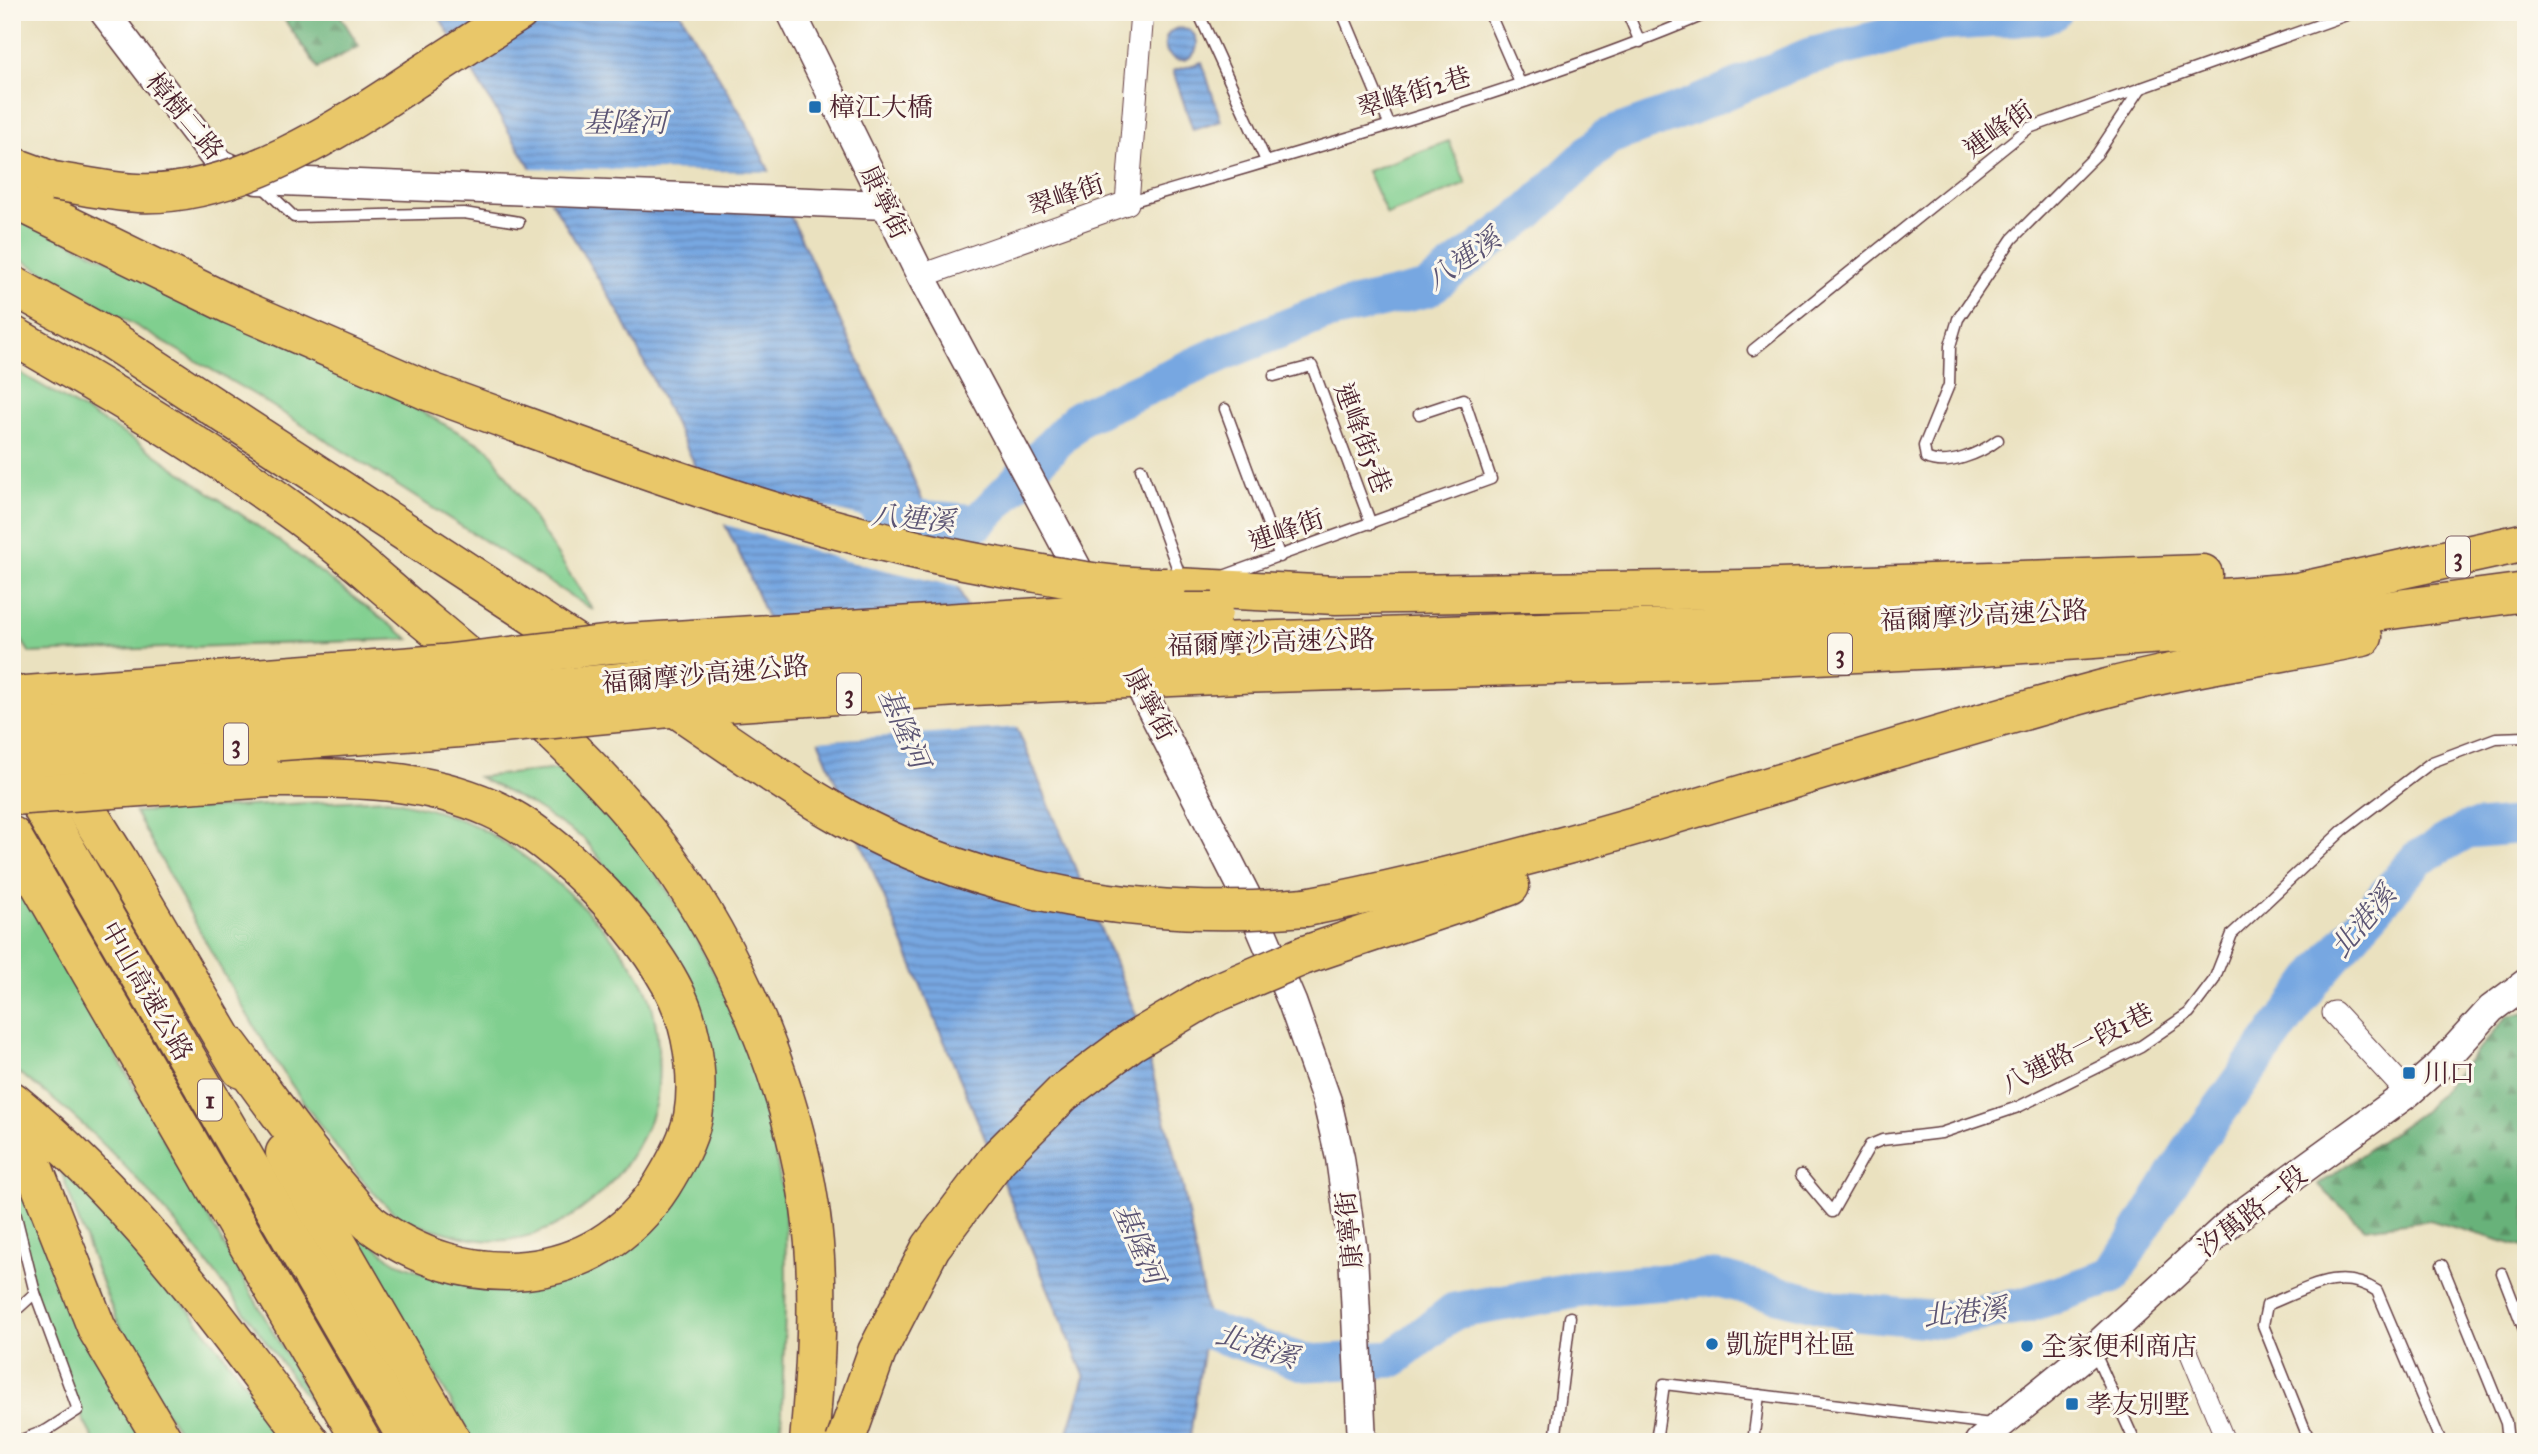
<svg xmlns="http://www.w3.org/2000/svg" width="2538" height="1454" viewBox="0 0 2538 1454" font-family="'IM FELL Great Primer','Noto Serif TC',serif">
<defs>
<pattern id="forest-firs" width="22" height="20" patternUnits="userSpaceOnUse" patternTransform="scale(1.75)"><rect width="22" height="20" fill="#68b27a"/><path d="M5 1l3.5 6h-7zM16 11l3.5 6h-7z" fill="#589064"/></pattern>
<pattern id="water-rules" width="6" height="5" patternUnits="userSpaceOnUse" patternTransform="scale(1.75)"><rect width="6" height="5" fill="#77a7e1"/><path d="M0 2.5h6" fill="none" stroke="#6487b7"/></pattern>
</defs>
<rect width="100%" height="100%" fill="#fbf7ec"/>
<filter id="ink" filterUnits="userSpaceOnUse"><feTurbulence type="fractalNoise" baseFrequency=".0143" numOctaves="2"/><feDisplacementMap in="SourceGraphic" scale="14" xChannelSelector="R" yChannelSelector="G"/><feConvolveMatrix kernelMatrix="1 2 1 2 8 2 1 2 1" color-interpolation-filters="sRGB"/></filter>
<filter id="wash" filterUnits="userSpaceOnUse"><feTurbulence type="fractalNoise" baseFrequency=".00686" numOctaves="4" result="noise"/><feDisplacementMap in="SourceGraphic" scale="28" xChannelSelector="R" yChannelSelector="G"/><feGaussianBlur stdDeviation="1.57" result="paint"/><feColorMatrix in="noise" values="0 0 0 0 0 0 0 0 0 0 0 0 0 0 0 0 0 1.4 0 .05"/><feComposite in="paint" operator="in"/></filter>
<g filter="url(#wash)">
<rect width="100%" height="100%" fill="#eae1bf"/>
<g fill="#80cf8f" stroke="#65775d" stroke-width="2">
<polygon points="1449,141 1466,184 1387,215 1367,171"/>
<polygon points="12,215 366,381 489,449 593,610 255,395 12,254"/>
<polygon points="12,368 136,441 279,541 409,639 30,653 12,626"/>
<polygon points="559,769 607,812 644,856 684,915 731,1005 767,1105 785,1207 786,1276 781,1442 474,1442 349,1223 393,1261 429,1275 627,1242 667,1212 707,1124 648,919 584,839 530,804 478,777"/>
<path d="M 388,799 C 418,806 449,813 478,827 C 536,858 615,928 645,987 C 654,1005 657,1028 658,1048 C 659,1066 660,1088 655,1105 C 630,1188 544,1262 455,1235 C 435,1229 406,1224 391,1210 C 362,1183 337,1149 314,1117 C 245,1022 192,915 135,812 Z"/>
<path d="M 12,871 L 323,1420 C 230,1294 142,1158 12,1068 Z"/>
<polygon points="12,1113 164,1442 95,1442 78,1410 35,1293 12,1200"/>
<path d="M 59,1165 C 144,1248 219,1344 287,1442 L 187,1442 C 124,1360 93,1261 59,1165 Z"/>
</g>
<g fill="url(#forest-firs)" stroke="#596852" stroke-width="2">
<polygon points="279,12 338,12 359,46 318,68"/>
<polygon points="2526,1012 2526,1248 2429,1220 2365,1228 2318,1185 2425,1110 2508,1016"/>
</g>
<g fill="url(#water-rules)" stroke="#606386" stroke-width="2">
<polygon points="436,12 680,12 747,124 903,454 1138,1019 1183,1187 1208,1320 1189,1442 1065,1442 1085,1377 744,563 621,316"/>
<circle cx="1181" cy="44" r="16"/>
<polygon points="1202,62 1221,121 1193,130 1173,71"/>
</g>
<g fill="#eae1bf">
<polygon points="527,168 773,172 791,209 546,200"/>
<polygon points="695,472 943,539 963,588 846,561 720,523"/>
<polygon points="980,629 1020,727 815,741 773,640"/>
</g>
<g fill="none" stroke-linecap="round" stroke-linejoin="round">
<g stroke="#77a7e1" stroke-width="37">
<polyline points="881,515 977,523 1079,418 1229,350 1323,313 1427,289 1527,213 1607,137 1687,108 1807,57 1939,23 2042,16 2054,12"/>
<polyline points="1168,1318 1306,1363 1393,1359 1454,1311 1588,1288 1715,1278 1844,1311 1939,1320 2023,1306 2112,1276 2189,1152 2316,977 2417,859 2467,830 2526,825"/>
</g>
</g>
</g>
<g filter="url(#ink)">
<g fill="none" stroke-linecap="round" stroke-linejoin="round">
<defs>
<g id="service">
<polyline points="1198,12 1266,161"/>
<polyline points="1342,12 1389,124"/>
<polyline points="1489,12 1520,83"/>
<polyline points="1627,12 1640,42"/>
<polyline points="261,185 294,217 464,213 519,222"/>
<path d="M 1127,203 C 1323,144 1523,92 1711,12"/>
<polyline points="1753,350 2029,128 2355,12"/>
<polyline points="1274,376 1312,366 1371,524"/>
<polyline points="1225,409 1280,557"/>
<path d="M 1998,440 C 1981,453 1947,468 1926,458 L 1924,446 L 1949,385 L 1950,346 L 1958,319 L 2012,239 L 2097,154 L 2141,88"/>
<polyline points="1141,469 1181,578"/>
<polyline points="1226,575 1491,479 1464,399 1419,414"/>
<polyline points="1801,1175 1832,1212 1870,1145 1882,1140 1941,1133 2018,1107 2141,1046 2189,1013 2214,980 2232,934 2343,830 2432,762 2496,738 2526,737"/>
<polyline points="12,1200 35,1293 78,1410 47,1430 16,1442"/>
<polyline points="2442,1265 2506,1423 2508,1442"/>
<polyline points="2502,1273 2526,1335"/>
<polyline points="12,1314 35,1293"/>
<polyline points="2094,1351 2135,1442"/>
<polyline points="1555,1442 1570,1317"/>
<polyline points="1656,1442 1664,1384 1759,1395"/>
<polyline points="1753,1442 1759,1395 1991,1424"/>
<path d="M 2310,1442 L 2263,1325 L 2267,1305 C 2305,1290 2340,1266 2377,1291 L 2441,1442"/>
</g>
<polyline id="pedestrian" points="2185,1343 2226,1442"/>
<g id="minor">
<polyline points="921,276 1127,203 1142,12"/>
<polyline points="2334,1013 2408,1093"/>
</g>
<g id="tertiary">
<polyline points="104,12 219,163 257,180 886,205"/>
<polyline points="791,12 921,276 1090,592"/>
<polyline points="1129,665 1248,899 1292,1002 1327,1101 1340,1158 1353,1252 1362,1442"/>
<polyline points="1979,1442 2093,1349 2233,1220 2408,1093 2440,1065 2491,1009 2526,983"/>
</g>
<g id="motorway">
<polyline points="418,77 519,12"/>
<polyline points="12,166 53,181"/>
<polyline points="12,198 231,305 428,391"/>
<polyline points="12,285 110,339 595,656"/>
<path d="M 12,335 C 107,390 203,446 291,510 C 339,544 382,585 427,622 C 512,693 601,768 667,858 C 738,956 792,1088 810,1208 C 821,1284 816,1365 809,1442"/>
<polyline points="1176,587 1336,595 1747,589 2203,574"/>
<polyline points="1215,642 1841,623 2062,611 2297,592 2526,542"/>
<polyline points="1238,674 1694,661 1981,647 2262,627 2526,592"/>
<polyline points="59,766 118,860 241,1069"/>
<polyline points="19,768 409,1442"/>
<polyline points="12,836 362,1442"/>
<path d="M 1306,907 C 1576,855 1834,761 2099,690 C 2185,667 2276,654 2363,637"/>
<polyline points="1305,955 1510,886"/>
<path d="M 229,1045 C 266,1094 300,1144 340,1190 C 350,1201 359,1214 370,1223 C 463,1294 595,1290 662,1185 C 675,1164 688,1141 693,1117 C 699,1083 694,1043 683,1011 C 658,941 559,838 491,808 C 418,776 346,778 269,778"/>
<path d="M 12,1101 C 131,1198 219,1320 310,1442"/>
<polyline points="12,1113 97,1329 164,1442"/>
<polyline points="285,1153 452,1442"/>
</g>
</defs>
<use href="#service" stroke="#623c41" stroke-width="13"/>
<use href="#pedestrian" stroke="#623c41" stroke-width="20"/>
<use href="#minor" stroke="#623c41" stroke-width="25"/>
<use href="#tertiary" stroke="#623c41" stroke-width="31"/>
<use href="#motorway" stroke="#623c41" stroke-width="41"/>
<use href="#service" stroke="#fff" stroke-width="10"/>
<use href="#pedestrian" stroke="#fff" stroke-width="18"/>
<use href="#minor" stroke="#fff" stroke-width="23"/>
<use href="#tertiary" stroke="#fff" stroke-width="28"/>
<use href="#motorway" stroke="#e9c769" stroke-width="38"/>
<defs>
<g id="motorway-bridge">
<path d="M 53,181 C 81,185 109,192 137,193 C 235,198 340,129 418,77"/>
<path d="M 428,391 C 623,461 819,539 1025,571 C 1072,579 1119,588 1167,587"/>
<polyline points="12,696 442,664 612,644 1119,612 1213,612"/>
<path d="M 667,702 C 726,741 784,784 845,818 C 987,896 1147,920 1306,907"/>
<polyline points="12,730 450,698 835,662 1215,642"/>
<polyline points="12,761 460,728 722,703 972,686 1238,674"/>
<polyline points="12,796 269,778"/>
<polyline points="845,1442 877,1352 931,1247 998,1158 1063,1093 1130,1043 1209,996 1305,955"/>
</g>
</defs>
<use href="#motorway-bridge" stroke="#623c41" stroke-width="41" stroke-linecap="butt"/>
<use href="#motorway-bridge" stroke="#e9c769" stroke-width="38"/>
</g>
</g>
<g fill="#1f6fb2" stroke="#fbf7ec" stroke-width="2.5">
<rect x="808" y="100" width="14" height="14" rx="3.5"/>
<rect x="2402" y="1066" width="14" height="14" rx="3.5"/>
<circle cx="1712" cy="1344" r="7"/>
<circle cx="2027" cy="1346" r="7"/>
<rect x="2065" y="1397" width="14" height="14" rx="3.5"/>
</g>
<g text-anchor="middle" dominant-baseline="central" stroke-width="6" stroke-linejoin="round" paint-order="stroke">
<g fill="#fbf7ec" stroke="#7f6065" stroke-width="2">
<rect x="2446" y="536.5" width="24" height="41" rx="5"/>
<rect x="1828" y="633.5" width="24" height="41" rx="5"/>
<rect x="837" y="673.5" width="24" height="41" rx="5"/>
<rect x="224" y="723.5" width="24" height="41" rx="5"/>
<rect x="198" y="1079.5" width="24" height="41" rx="5"/>
</g>
<g font-size="24" font-weight="bold" fill="#4a1f2b">
<text x="2458" y="557">3</text>
<text x="1840" y="654">3</text>
<text x="849" y="694">3</text>
<text x="236" y="744">3</text>
<text x="210" y="1100">1</text>
</g>
<g font-size="26" fill="#4a1f2b" stroke="#fbf7ec">
<text transform="translate(1414 92) rotate(-17)">翠峰街2巷</text>
<text transform="translate(185 116) rotate(50)">樟樹二路</text>
<text transform="translate(1998 129) rotate(-36)">連峰街</text>
<text transform="translate(1066 195) rotate(-19)">翠峰街</text>
<text transform="translate(885 202) rotate(64)">康寧街</text>
<text transform="translate(1363 438) rotate(69)">連峰街5巷</text>
<text transform="translate(1286 530) rotate(-19)">連峰街</text>
<text transform="translate(1984 615) rotate(-3)">福爾摩沙高速公路</text>
<text transform="translate(1271 642) rotate(-2)">福爾摩沙高速公路</text>
<text transform="translate(705 674) rotate(-5)">福爾摩沙高速公路</text>
<text transform="translate(1150 704) rotate(62)">康寧街</text>
<text transform="translate(147 991) rotate(60)">中山高速公路</text>
<text transform="translate(2077 1048) rotate(-27)">八連路一段1巷</text>
<text transform="translate(2252 1211) rotate(-38)">汐萬路一段</text>
<text transform="translate(1349 1230) rotate(-96)">康寧街</text>
</g>
<g font-size="26" fill="#4a1f2b" stroke="#fbf7ec" text-anchor="start">
<text x="829" y="107">樟江大橋</text>
<text x="2423" y="1073">川口</text>
<text x="1726" y="1344">凱旋門社區</text>
<text x="2041" y="1346">全家便利商店</text>
<text x="2086" y="1404">孝友別墅</text>
</g>
<g font-size="28" font-style="italic" fill="#5c5574" stroke="#fbf7ec">
<text x="625" y="122">基隆河</text>
<text transform="translate(1463 259) rotate(-35)">八連溪</text>
<text transform="translate(913 518) rotate(5)">八連溪</text>
<text transform="translate(904 728) rotate(66)">基隆河</text>
<text transform="translate(2363 921) rotate(-50)">北港溪</text>
<text transform="translate(1139 1244) rotate(66)">基隆河</text>
<text transform="translate(1965 1312) rotate(-6)">北港溪</text>
<text transform="translate(1257 1346) rotate(18)">北港溪</text>
</g>
</g>
<rect width="2538" height="1454" fill="none" stroke="#fbf7ec" stroke-width="42"/>
</svg>
